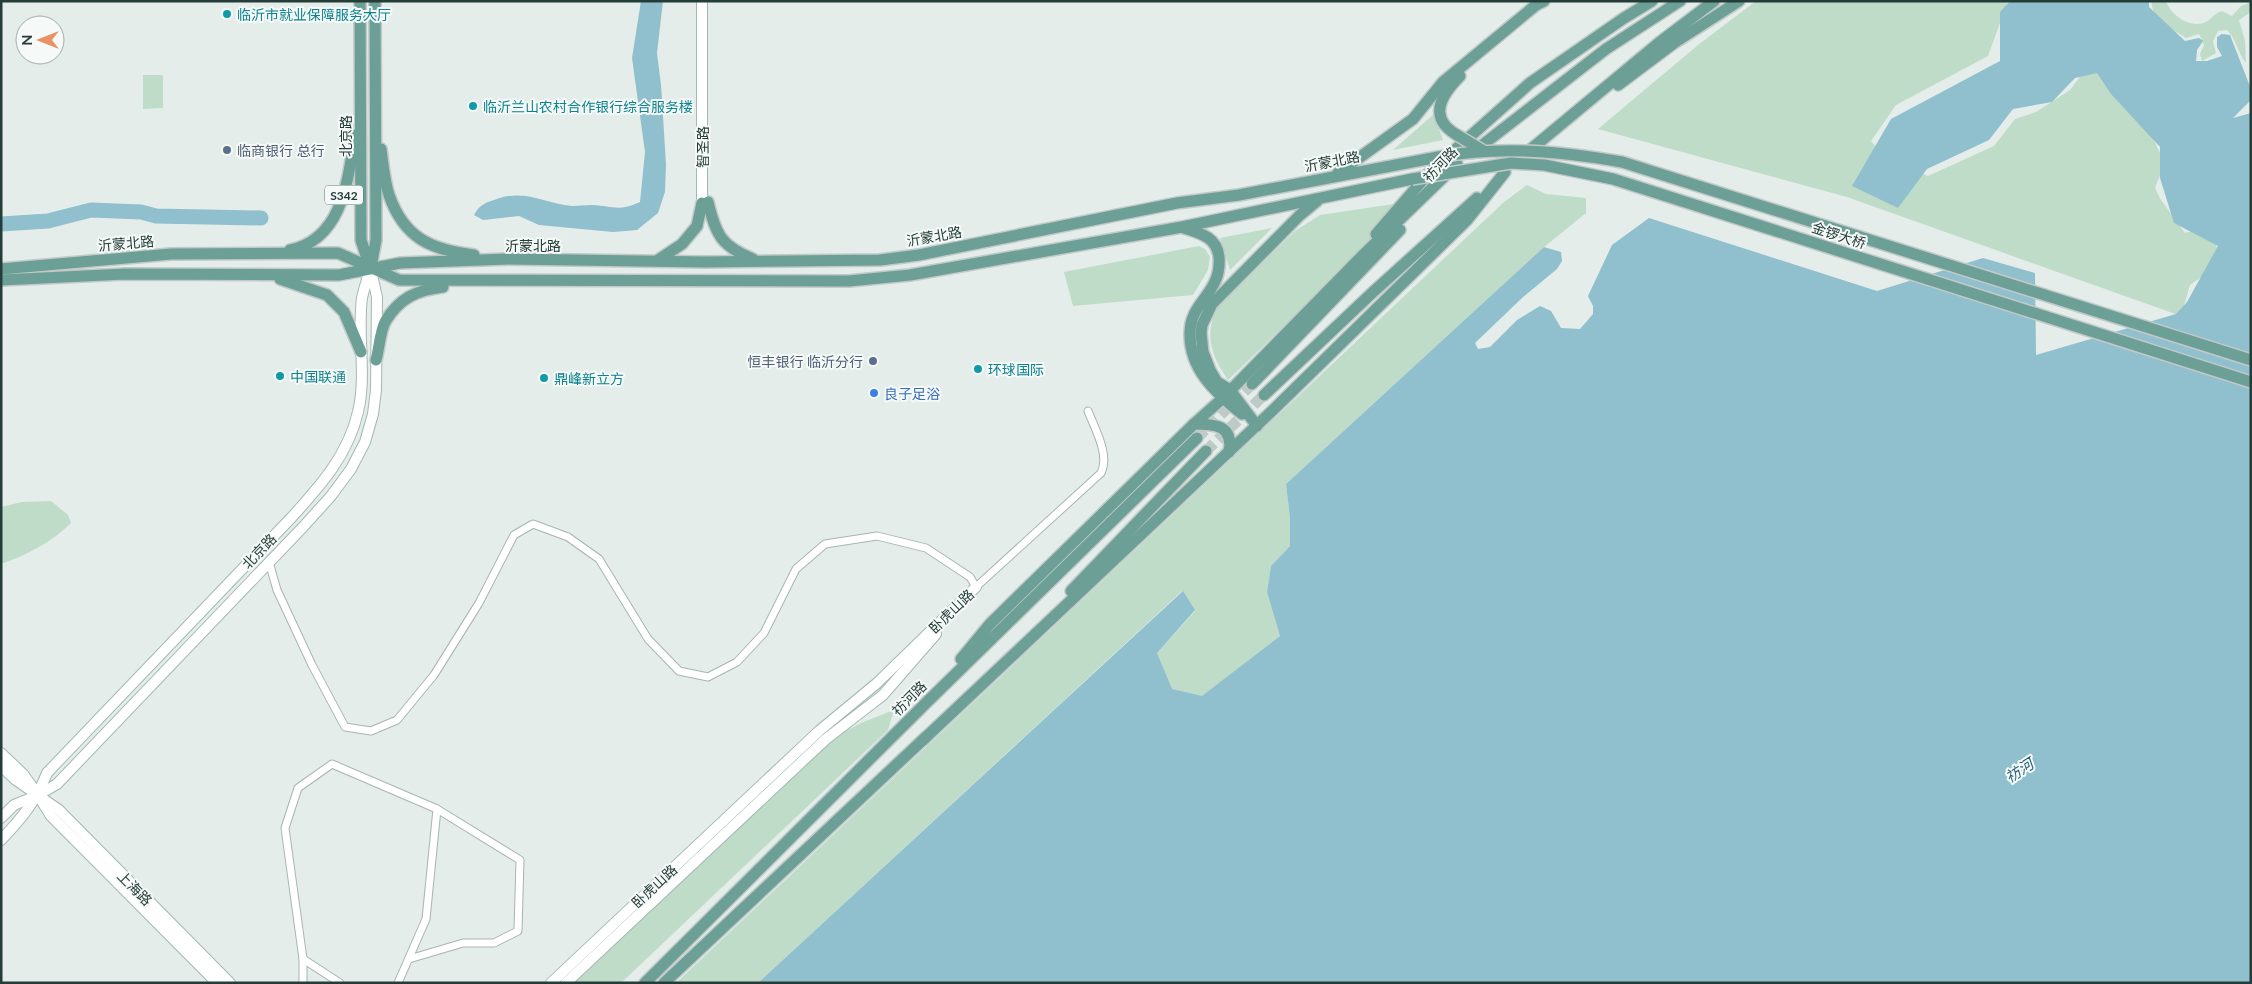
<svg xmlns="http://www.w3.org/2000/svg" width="2252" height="984" viewBox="0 0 2252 984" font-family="Lato,'Noto Sans SC',sans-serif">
<rect width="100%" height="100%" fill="#e4edea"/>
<g fill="#bfdcc9">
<polygon points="1756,1 2008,1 1988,56 1896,105 1871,141 1888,161 1928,176 1994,146 2015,119 2036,112 2070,90 2086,69 2100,66 2138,107 2165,163 2155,188 2161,200 2185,233 2198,229 2211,229 2219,254 2210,271 2190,285 2181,316 1847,197 1598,129 1698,45"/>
<path d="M 2151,1 L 2166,1 C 2171,16 2191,29 2206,22 C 2212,19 2213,14 2222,11 L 2232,16 L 2241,6 L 2251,2 L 2251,12 L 2239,20 L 2245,41 L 2246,63 C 2237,52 2237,40 2227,30 L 2218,31 L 2213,41 L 2216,53 L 2202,61 L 2200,54 L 2204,45 L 2199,34 L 2186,38 L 2155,19 Z"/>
<polygon points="143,75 163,75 163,108 143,109"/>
<polygon points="1434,114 1443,140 1393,150"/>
<polygon points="1527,185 1546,194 1586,198 1586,213 1544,247 1286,484 1290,518 1290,546 1271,566 1267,592 1280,636 1202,697 1171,689 1157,653 1195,611 1182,591 758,983 676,983 1504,202"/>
<path d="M 1414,201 L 1228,380 C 1210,354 1204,335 1218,305 L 1295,231 L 1320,215 Z"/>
<polygon points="1272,228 1230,270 1220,238"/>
<polygon points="1199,246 1205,249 1210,257 1208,270 1193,295 1073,306 1064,272"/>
<path d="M 51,501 L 68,515 L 71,523 C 52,542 27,555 1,564 L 1,507 L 22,502 Z"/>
<polygon points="894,710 888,730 621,983 574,983 838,735 861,723"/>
</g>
<g fill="#90bfce">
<path d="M 641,1 L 663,1 L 657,53 L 661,85 L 666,164 L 665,192 L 658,213 L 637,230 L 613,232 L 539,225 L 519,216 L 483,220 L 474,215 C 479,206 484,203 494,200 C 524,188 543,203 572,206 C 579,206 585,205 592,205 C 613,206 618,212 640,202 L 645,152 L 632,58 Z"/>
<polygon points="2010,1 2149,1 2149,7 2185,41 2199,38 2203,41 2197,50 2196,61 2207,61 2222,56 2217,47 2217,37 2222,34 2230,35 2251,89 2250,101 2233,118 2251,113 2251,983 758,983 1183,591 1195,610 1157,653 1172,689 1202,696 1280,636 1267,592 1271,566 1290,546 1290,518 1286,484 1544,247 1561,252 1562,261 1557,269 1522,298 1475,343 1478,349 1490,347 1517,320 1540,306 1551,311 1561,328 1580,329 1593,314 1593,306 1588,296 1612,245 1649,218 1877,291 1983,258 2035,273 2036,355 2176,314 2187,302 2218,246 2174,223 2160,178 2160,147 2111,94 2097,73 2075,78 2052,102 2013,109 1989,140 1927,169 1898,208 1852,186 1891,119 2000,61 2000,12"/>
</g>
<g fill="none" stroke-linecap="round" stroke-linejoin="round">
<polyline stroke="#90bfce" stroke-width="15" points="1,224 48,221 91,210 141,212 156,216 261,218"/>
<g stroke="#becac7" stroke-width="11" stroke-dasharray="11 5.5" stroke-linecap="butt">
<polyline points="1197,438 1252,384"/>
<polyline points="1206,451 1264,395"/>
</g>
<defs>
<g id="street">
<path d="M 269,562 L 277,590 L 312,665 L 345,727 L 371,731 L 397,720 L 434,675 L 479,603 L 514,535 L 533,524 L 568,537 L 599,559 L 648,639 L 679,671 L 708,677 L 737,662 L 764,633 L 796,569 L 825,544 L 877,536 L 926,548 L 970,577 L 976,587 L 1101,473 C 1110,455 1095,429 1088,411"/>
<polyline points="303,959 285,828 298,788 332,764 437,809 520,860 518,931 494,943 463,943 409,959"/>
<polyline points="303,983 303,959 340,983"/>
<polyline points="398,983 426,919 437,809"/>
</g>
<g id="secondary">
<polyline points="702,1 702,203"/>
<polyline points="1,753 23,774 33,788"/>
<polyline points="1,766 16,780 59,810 230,983"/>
<polyline points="41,800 51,816 217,983"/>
<polyline points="1,818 14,805 38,795 57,784 303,527 331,496 351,469 365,442 373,414 376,390 377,297 371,271"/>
<path d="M 1,840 C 22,818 36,801 47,773 L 292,517 C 321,485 348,455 358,412 C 367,375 357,335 362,298 C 364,288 368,278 370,268"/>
<polyline points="551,983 819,731 876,684 976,587"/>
<polyline points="566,983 826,739 883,695 936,634"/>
</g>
<g id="primary">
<polyline points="360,1 361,240 370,268"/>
<polyline points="1618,85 1674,43 1739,1"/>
<path d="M 1457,135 C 1428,118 1440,96 1460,76"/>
<path d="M 381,149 C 383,163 384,180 389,195 C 404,238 431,250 474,255"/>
<polyline points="1472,153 1606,49 1680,1"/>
<polyline points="1524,155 1660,42 1714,1"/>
<polyline points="1338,173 1413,119 1443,82 1536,5 1544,1"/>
<path d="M 708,202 C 716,235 721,246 753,259"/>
<path d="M 1184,228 C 1200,233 1217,237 1219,257 C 1222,294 1190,301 1190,333 C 1189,369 1216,393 1242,414"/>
<polyline points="1376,234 1429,173 1530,83 1624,18 1652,1"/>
<path d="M 290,250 C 343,239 348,179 355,135"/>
<polyline points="658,260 682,244 697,226 702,203"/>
<polyline points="371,267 376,240 375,1"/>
<polyline points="1,269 171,254 338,253 399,280 849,281 910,275 1182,227 1412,179"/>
<polyline points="280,279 327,295 344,312 361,352"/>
<polyline points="1,280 125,274 339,275 400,263 508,259 705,262 880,260 919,255 1177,203 1239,195 1438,157"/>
<path d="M 376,360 C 379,349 380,332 385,322 C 399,298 417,290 443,287"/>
<polyline points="1252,384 1400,230"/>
<polyline points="1264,395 1372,293 1477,198"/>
<path d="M 1194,424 C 1215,424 1234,425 1229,452"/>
<polyline points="1257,426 1230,390 1217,382 1210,370 1203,352 1201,333 1202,325 1212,304 1300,215 1317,201"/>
<polyline points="1071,591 1206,451"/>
<polyline points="961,659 990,624 1194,424 1223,398 1361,257 1457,164"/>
<polyline points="923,740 1271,412 1467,220 1505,172"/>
<polyline points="645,983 926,703 1197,438"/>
<polyline points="664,983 927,736"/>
</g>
</defs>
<use href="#street" stroke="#a7b5b1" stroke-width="9"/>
<use href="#secondary" stroke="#a3b8b2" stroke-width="12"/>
<use href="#primary" stroke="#c2c9c8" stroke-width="14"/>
<use href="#street" stroke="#fff" stroke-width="7"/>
<use href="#secondary" stroke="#fff" stroke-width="10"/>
<use href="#primary" stroke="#6c9f96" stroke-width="11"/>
<defs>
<g id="primary-bridge">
<polyline points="1457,135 1482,150"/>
<path d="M 1438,157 C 1501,146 1559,151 1622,162 L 2251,360"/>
<polyline points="1412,179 1511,163 1544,165 1613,179 2251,382"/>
</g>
</defs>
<use href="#primary-bridge" stroke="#c2c9c8" stroke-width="14" stroke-linecap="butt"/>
<use href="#primary-bridge" stroke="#6c9f96" stroke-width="11"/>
</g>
<g fill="#0f9aa8" stroke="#f5f9f7" stroke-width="2">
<circle cx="227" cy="14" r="5"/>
<circle cx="473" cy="106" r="5"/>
<circle cx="978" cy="369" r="5"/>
<circle cx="280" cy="376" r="5"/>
<circle cx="544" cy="378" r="5"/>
</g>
<g fill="#5c6f8a" stroke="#f5f9f7" stroke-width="2">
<circle cx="227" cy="150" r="5"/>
<circle cx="873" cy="361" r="5"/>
</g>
<circle fill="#3f7fe0" stroke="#f5f9f7" stroke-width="2" cx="874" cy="393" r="5"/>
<g text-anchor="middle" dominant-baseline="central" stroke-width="4" stroke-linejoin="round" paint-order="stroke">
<rect fill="#f5f9f7" stroke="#637572" stroke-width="1" x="325" y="185.5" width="38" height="19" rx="4"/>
<g font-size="12" font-weight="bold" fill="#253d39">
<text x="344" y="195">S342</text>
</g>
<g font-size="14" fill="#0d838f" stroke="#f5f9f7" text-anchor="start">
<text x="237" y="14">临沂市就业保障服务大厅</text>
<text x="483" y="106">临沂兰山农村合作银行综合服务楼</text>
<text x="988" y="369">环球国际</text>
<text x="290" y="376">中国联通</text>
<text x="554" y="378">鼎峰新立方</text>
</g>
<g font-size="14" fill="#253d39" stroke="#f5f9f7">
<text transform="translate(345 136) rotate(-90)">北京路</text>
<text transform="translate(702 147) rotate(-90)">智圣路</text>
<text transform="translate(1332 161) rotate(-11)">沂蒙北路</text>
<text transform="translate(1440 164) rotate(-46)">祊河路</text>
<text transform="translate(1839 235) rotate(18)">金锣大桥</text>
<text transform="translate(934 236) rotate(-10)">沂蒙北路</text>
<text transform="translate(126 243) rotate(-5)">沂蒙北路</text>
<text x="533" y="245">沂蒙北路</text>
<text transform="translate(259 551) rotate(-46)">北京路</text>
<text transform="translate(951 611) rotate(-44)">卧虎山路</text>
<text transform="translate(909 698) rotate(-45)">祊河路</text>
<text transform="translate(654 886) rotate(-43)">卧虎山路</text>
<text transform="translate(135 888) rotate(45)">上海路</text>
</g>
<g font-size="14" fill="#4e5e75" stroke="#f5f9f7" text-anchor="start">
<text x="237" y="150">临商银行 总行</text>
<text x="863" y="361" text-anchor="end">恒丰银行 临沂分行</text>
</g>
<g font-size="14" fill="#366cbe" stroke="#f5f9f7" text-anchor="start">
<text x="884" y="393">良子足浴</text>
</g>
<g font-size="15" font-style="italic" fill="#226076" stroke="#f5f9f7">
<text transform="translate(2019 770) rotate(-33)">祊河</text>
</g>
</g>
<rect width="2252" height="984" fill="none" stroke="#253d39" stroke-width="5"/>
<g transform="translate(40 40) rotate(270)"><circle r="24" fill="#f5f9f7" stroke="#a2aeab"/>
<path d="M0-4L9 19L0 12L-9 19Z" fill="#e99266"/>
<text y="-8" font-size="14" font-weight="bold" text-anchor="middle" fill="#253d39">N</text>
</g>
</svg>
